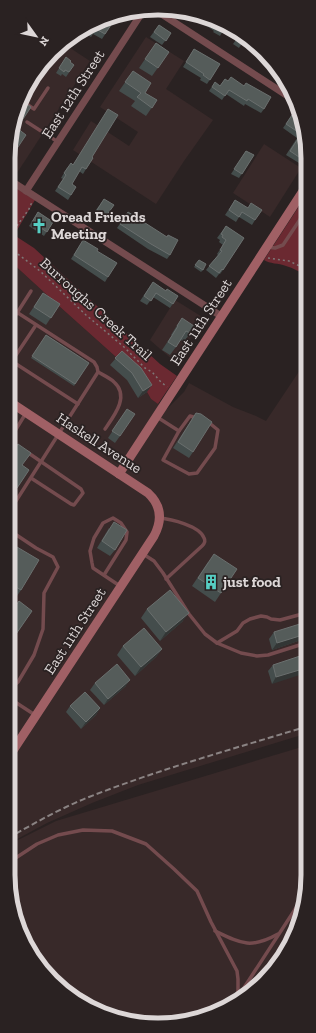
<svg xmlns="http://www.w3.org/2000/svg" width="316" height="1033" viewBox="0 0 316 1033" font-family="'Zilla Slab',serif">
<rect width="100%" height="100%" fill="#2a2222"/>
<g fill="#382929">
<polygon points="146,37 184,61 166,89 213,120 184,161 156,204 73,150 91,121 129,146 138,132 100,107"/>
<polygon points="64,44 90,61 17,173 11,169 11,129 33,74"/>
<polygon points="264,144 301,168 270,217 233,193"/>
<polygon points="10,261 59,306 116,357 147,392 151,399 167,409 184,392 189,383 233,407 256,416 266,421 306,361 305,734 138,785 92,803 47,823 8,844"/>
<polygon points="175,300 204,318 175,362 150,340"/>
<polygon points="305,746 305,904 283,959 242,1000 197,1020 139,1024 91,1009 45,974 19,932 8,875 8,845 56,821"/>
</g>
<g fill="#6b2931">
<polygon points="11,185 35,200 14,235 34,248 160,364 177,376 158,404 151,399 147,392 116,357 59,306 10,261"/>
<path d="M 307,194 L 306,275 C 300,272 293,268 286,266 C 278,263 270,264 264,260 Z"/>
</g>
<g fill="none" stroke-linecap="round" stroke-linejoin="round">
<g stroke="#7e7777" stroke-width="1.5" stroke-dasharray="2 3" stroke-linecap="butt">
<polyline points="11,234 29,209 32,202"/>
<polyline points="10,248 40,271 86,315 124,347 145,368 152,372 160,381 167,387"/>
<polyline points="268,258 289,261 306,269"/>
</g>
<g stroke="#744b4e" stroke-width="3.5">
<polyline points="22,101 34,109 48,88"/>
<polyline points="27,122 58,142"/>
<polyline points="268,247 275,248 283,245 307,209"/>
<polyline points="10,324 31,291"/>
<polyline points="10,360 78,404"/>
<polyline points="12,361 36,325"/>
<path d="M 98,372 C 103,375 110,378 114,382 C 130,396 114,416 105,429"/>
<polyline points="157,417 179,431 190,416 197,418"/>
<polyline points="179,431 163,460 189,474 197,473 215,448 218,430 207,421"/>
<polyline points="10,439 26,413"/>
<polyline points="10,441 20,448"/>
<polyline points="27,452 81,489 83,493 74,505 71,504 31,478"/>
<polyline points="9,512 98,372 97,367 94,362 18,313"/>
<path d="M 159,518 C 171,519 200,526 204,538 C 206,541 204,544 202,546 L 166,579"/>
<polyline points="143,554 154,561 163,573 189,614 205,634 217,643 241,653 257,656 268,655 306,643"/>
<polyline points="104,575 126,540 127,532 121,523 113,518 103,523 94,538 90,551 92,563 93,568 120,586"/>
<polyline points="217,643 237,631 243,623 250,619 261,616 267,617 271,619 280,620 306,613"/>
<polyline points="9,690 18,682 34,655 43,629 44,593 58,567 53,557 36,548 9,530"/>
<polyline points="9,698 35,715"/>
<polyline points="8,863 37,844 58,835 83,830 112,831 146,844 174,869 197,891 211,922 237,971 238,979 238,998 234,1003"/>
<path d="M 215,931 C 242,944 251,949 278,934"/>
<polyline points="238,997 305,894"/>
</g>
<g stroke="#744b4e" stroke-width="7">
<polyline points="157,11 297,102"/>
<polyline points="11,181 221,316"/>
<polyline points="26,191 143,11"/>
</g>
<g stroke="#a06065" stroke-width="9">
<polyline points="119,474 307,185"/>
<path d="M 8,758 L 154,536 C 162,521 162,506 148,493 L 10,402"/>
</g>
<path stroke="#8a8383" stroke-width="2" stroke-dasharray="6 3" stroke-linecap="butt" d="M 8,838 C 35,823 61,808 89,797 C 160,769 233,749 305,727"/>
</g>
<g fill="#444d4c">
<polygon points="117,16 102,39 93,34 91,37 81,30"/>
<polygon points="202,17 233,28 245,38 239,48 233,44 238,37 228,30 227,31 224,29 220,36 213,32 214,31 200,21"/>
<polygon points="159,25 171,33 162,45 150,37"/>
<polygon points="156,43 169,52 152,76 139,68"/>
<polygon points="194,49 220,64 207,84 200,80 201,78 183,67"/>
<polygon points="259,49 271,59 280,74 255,55"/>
<polygon points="66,57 70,62 74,65 66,77 62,74 61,76 56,73"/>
<polygon points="133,71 145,93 157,100 146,116 131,106 135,101 119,91"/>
<polygon points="33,74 32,87 26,95 25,95"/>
<polygon points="225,79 264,109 261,113 245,104 244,106 226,94 222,100 209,91 215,82 220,86"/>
<polygon points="292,115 302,123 305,148 307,151 299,163 286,155 297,138 283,128"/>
<polygon points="17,128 26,135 11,156 11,129"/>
<polygon points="246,151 254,155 239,178 231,174"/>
<polygon points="92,157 86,169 83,174 79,171 72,184 76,187 68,200 55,191 63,179 61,178 67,168 73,165"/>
<polygon points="104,199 114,205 103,221 93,214"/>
<polygon points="235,200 255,220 252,225 239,217 236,222 225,215"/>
<polygon points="38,212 53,222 44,236 29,226"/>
<polygon points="128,212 170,255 167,259 148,249 117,228"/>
<polygon points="226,226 244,238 223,270 220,274 219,274 216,278 206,270 218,255 217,254 223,245 219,242 220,240 217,238"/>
<polygon points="83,240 97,251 108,277 105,282 71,259"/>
<polygon points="199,260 203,270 201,272 194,267"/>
<polygon points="153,282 166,291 178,296 170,308 153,297 147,305 140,301"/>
<polygon points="43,293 60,304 46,325 29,314"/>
<polygon points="182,318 190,333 184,342 181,340 170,355 162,350 172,335 171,335 176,327"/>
<polygon points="46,335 89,363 74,386 31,358"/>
<polygon points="122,351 147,392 138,398 127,380 110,365"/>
<polygon points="127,409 120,436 115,443 108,438"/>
<polygon points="196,413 193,452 189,458 173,448"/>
<polygon points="18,444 22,465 29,470 13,494 10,491 10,456"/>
<polygon points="109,528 115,550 110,556 97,548"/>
<polygon points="17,547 21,590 15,599 9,595 9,559"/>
<polygon points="208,562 221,593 215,602 192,586"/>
<polygon points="147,609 183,621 160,641 141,618"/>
<polygon points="32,611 9,644 9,615"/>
<polygon points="274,632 306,633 306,634 301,640 272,650 269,639"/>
<polygon points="123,646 162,649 156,657 135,676 117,655"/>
<polygon points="306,654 272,684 268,671 273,665"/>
<polygon points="95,683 126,686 104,705 90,690"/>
<polygon points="70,706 100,708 96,715 81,729 66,712"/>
</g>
<g fill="#333635">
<polygon points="152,385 147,392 138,398 143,391"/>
<polygon points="189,613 183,621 160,641 166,632"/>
<polygon points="306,634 301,640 272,650 277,643"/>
<polygon points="162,649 156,657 135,676 141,667"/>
<polygon points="306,668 306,673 272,684 276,677"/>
<polygon points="130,680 126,686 104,705 108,699"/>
<polygon points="100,708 96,715 81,729 86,722"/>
</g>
<g fill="#555c5a" stroke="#6a6f6e">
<polygon points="117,16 105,34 96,29 94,32 88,28"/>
<polygon points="203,17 227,26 223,32 216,28 217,27"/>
<polygon points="159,25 171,33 166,41 154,32"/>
<polygon points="240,34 245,38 242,44 236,40"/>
<polygon points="156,43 169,52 158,68 145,59"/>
<polygon points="194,49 220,64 210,80 203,75 204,74 186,62"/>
<polygon points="259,49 271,59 273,62 258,51"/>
<polygon points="66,57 71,61 70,62 74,65 69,72 65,70 64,72 59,68"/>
<polygon points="43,65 46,66 32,87 29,85 33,74"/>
<polygon points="133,71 151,83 145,93 157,100 152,108 137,97 141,93 125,82"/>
<polygon points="231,77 244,86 246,83 271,97 264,109 248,99 247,101 229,90 225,96 212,87 215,82 220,86 225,79 228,81"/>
<polygon points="22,101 31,107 17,128 26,135 16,150 11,147 11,129"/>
<polygon points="108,109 118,115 92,157 93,158 86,169 82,167 72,184 76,187 71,195 58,187 66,175 64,173 71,163 73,165"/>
<polygon points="292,115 302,123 307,139 307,145 305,148 307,149 307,151 302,159 290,151 301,134 286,124"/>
<polygon points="246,151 254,155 242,174 234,169"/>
<polygon points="104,199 114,205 106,216 97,210"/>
<polygon points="235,200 248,208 251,203 262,210 255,220 242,212 239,217 229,210"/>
<polygon points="38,212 53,222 47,232 32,222"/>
<polygon points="128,212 167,237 168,235 178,240 170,255 151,244 120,224"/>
<polygon points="226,226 244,238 223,270 222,269 219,273 209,266 222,251 220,250 226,240 222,237 223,235 221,234"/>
<polygon points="83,240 98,249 97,251 117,263 108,277 74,255"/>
<polygon points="199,260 206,264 203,270 195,265"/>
<polygon points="153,282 166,291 167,289 178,296 173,304 156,293 151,301 144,296"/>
<polygon points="43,293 60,304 51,318 34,307"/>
<polygon points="182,318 194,326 190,333 186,331 176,347 168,342 178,326 177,326"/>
<polygon points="46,335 89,363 75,384 32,356"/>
<polygon points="122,351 141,368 152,385 143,391 132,373 115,358"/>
<polygon points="127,409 135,414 120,436 112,431"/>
<polygon points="196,413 201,414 212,422 193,452 178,442"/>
<polygon points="18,444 31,453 22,465 29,470 17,488 10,483 10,462 14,455 12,453"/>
<polygon points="114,522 127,530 115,550 102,541"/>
<polygon points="17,547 39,560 21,590 9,583 9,561"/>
<polygon points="214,554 237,569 221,593 198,578"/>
<polygon points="170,590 189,613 166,632 147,609"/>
<polygon points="19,601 32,611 14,637 9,634 9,615"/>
<polygon points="303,623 306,634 277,643 274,632"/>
<polygon points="144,628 162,649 141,667 123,646"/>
<polygon points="306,654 306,668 276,677 273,665"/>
<polygon points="117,664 130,680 108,699 95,683"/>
<polygon points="85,692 100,708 86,722 70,706"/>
</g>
<defs>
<symbol id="church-bare" viewBox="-9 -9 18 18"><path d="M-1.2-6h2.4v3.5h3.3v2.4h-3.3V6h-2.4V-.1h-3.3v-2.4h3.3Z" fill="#56cec3" stroke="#2a2222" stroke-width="2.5" paint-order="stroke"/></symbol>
<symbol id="building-bare" viewBox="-9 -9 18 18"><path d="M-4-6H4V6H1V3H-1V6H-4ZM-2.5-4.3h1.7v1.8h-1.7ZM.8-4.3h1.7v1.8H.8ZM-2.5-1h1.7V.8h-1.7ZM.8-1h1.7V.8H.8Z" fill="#56cec3" stroke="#2a2222" stroke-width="2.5" paint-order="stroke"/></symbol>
</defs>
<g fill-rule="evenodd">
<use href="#church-bare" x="28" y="215" width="22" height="22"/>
<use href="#building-bare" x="200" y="571" width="22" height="22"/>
</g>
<g text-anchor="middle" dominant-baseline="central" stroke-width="3.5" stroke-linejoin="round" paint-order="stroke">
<g font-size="15" fill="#ddd7d7" stroke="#2a2222">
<text transform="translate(73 94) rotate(-57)">East 12th Street</text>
<text transform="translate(96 309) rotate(42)">Burroughs Creek Trail</text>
<text transform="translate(201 322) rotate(-57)">East 11th Street</text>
<text transform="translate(99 443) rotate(33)">Haskell Avenue</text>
<text transform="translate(75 631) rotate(-57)">East 11th Street</text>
</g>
<g font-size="15" font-weight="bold" fill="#ddd7d7" stroke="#2a2222" text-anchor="start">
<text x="51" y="217">Oread Friends<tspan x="51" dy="17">Meeting</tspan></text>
<text x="223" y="582">just food</text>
</g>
</g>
<path d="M0 0H316V1033H0ZM158 15H158A143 143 0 0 1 301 158V875A143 143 0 0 1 158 1018H158A143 143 0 0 1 15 875V158A143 143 0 0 1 158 15Z" fill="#2a2222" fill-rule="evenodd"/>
<path fill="none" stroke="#ddd7d7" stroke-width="5" d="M158 15H158A143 143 0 0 1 301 158V875A143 143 0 0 1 158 1018H158A143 143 0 0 1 15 875V158A143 143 0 0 1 158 15Z"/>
<g transform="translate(36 36) rotate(123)" stroke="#2a2222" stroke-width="3" paint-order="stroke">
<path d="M0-3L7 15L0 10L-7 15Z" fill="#ddd7d7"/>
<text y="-6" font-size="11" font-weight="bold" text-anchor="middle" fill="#ddd7d7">N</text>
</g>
</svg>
